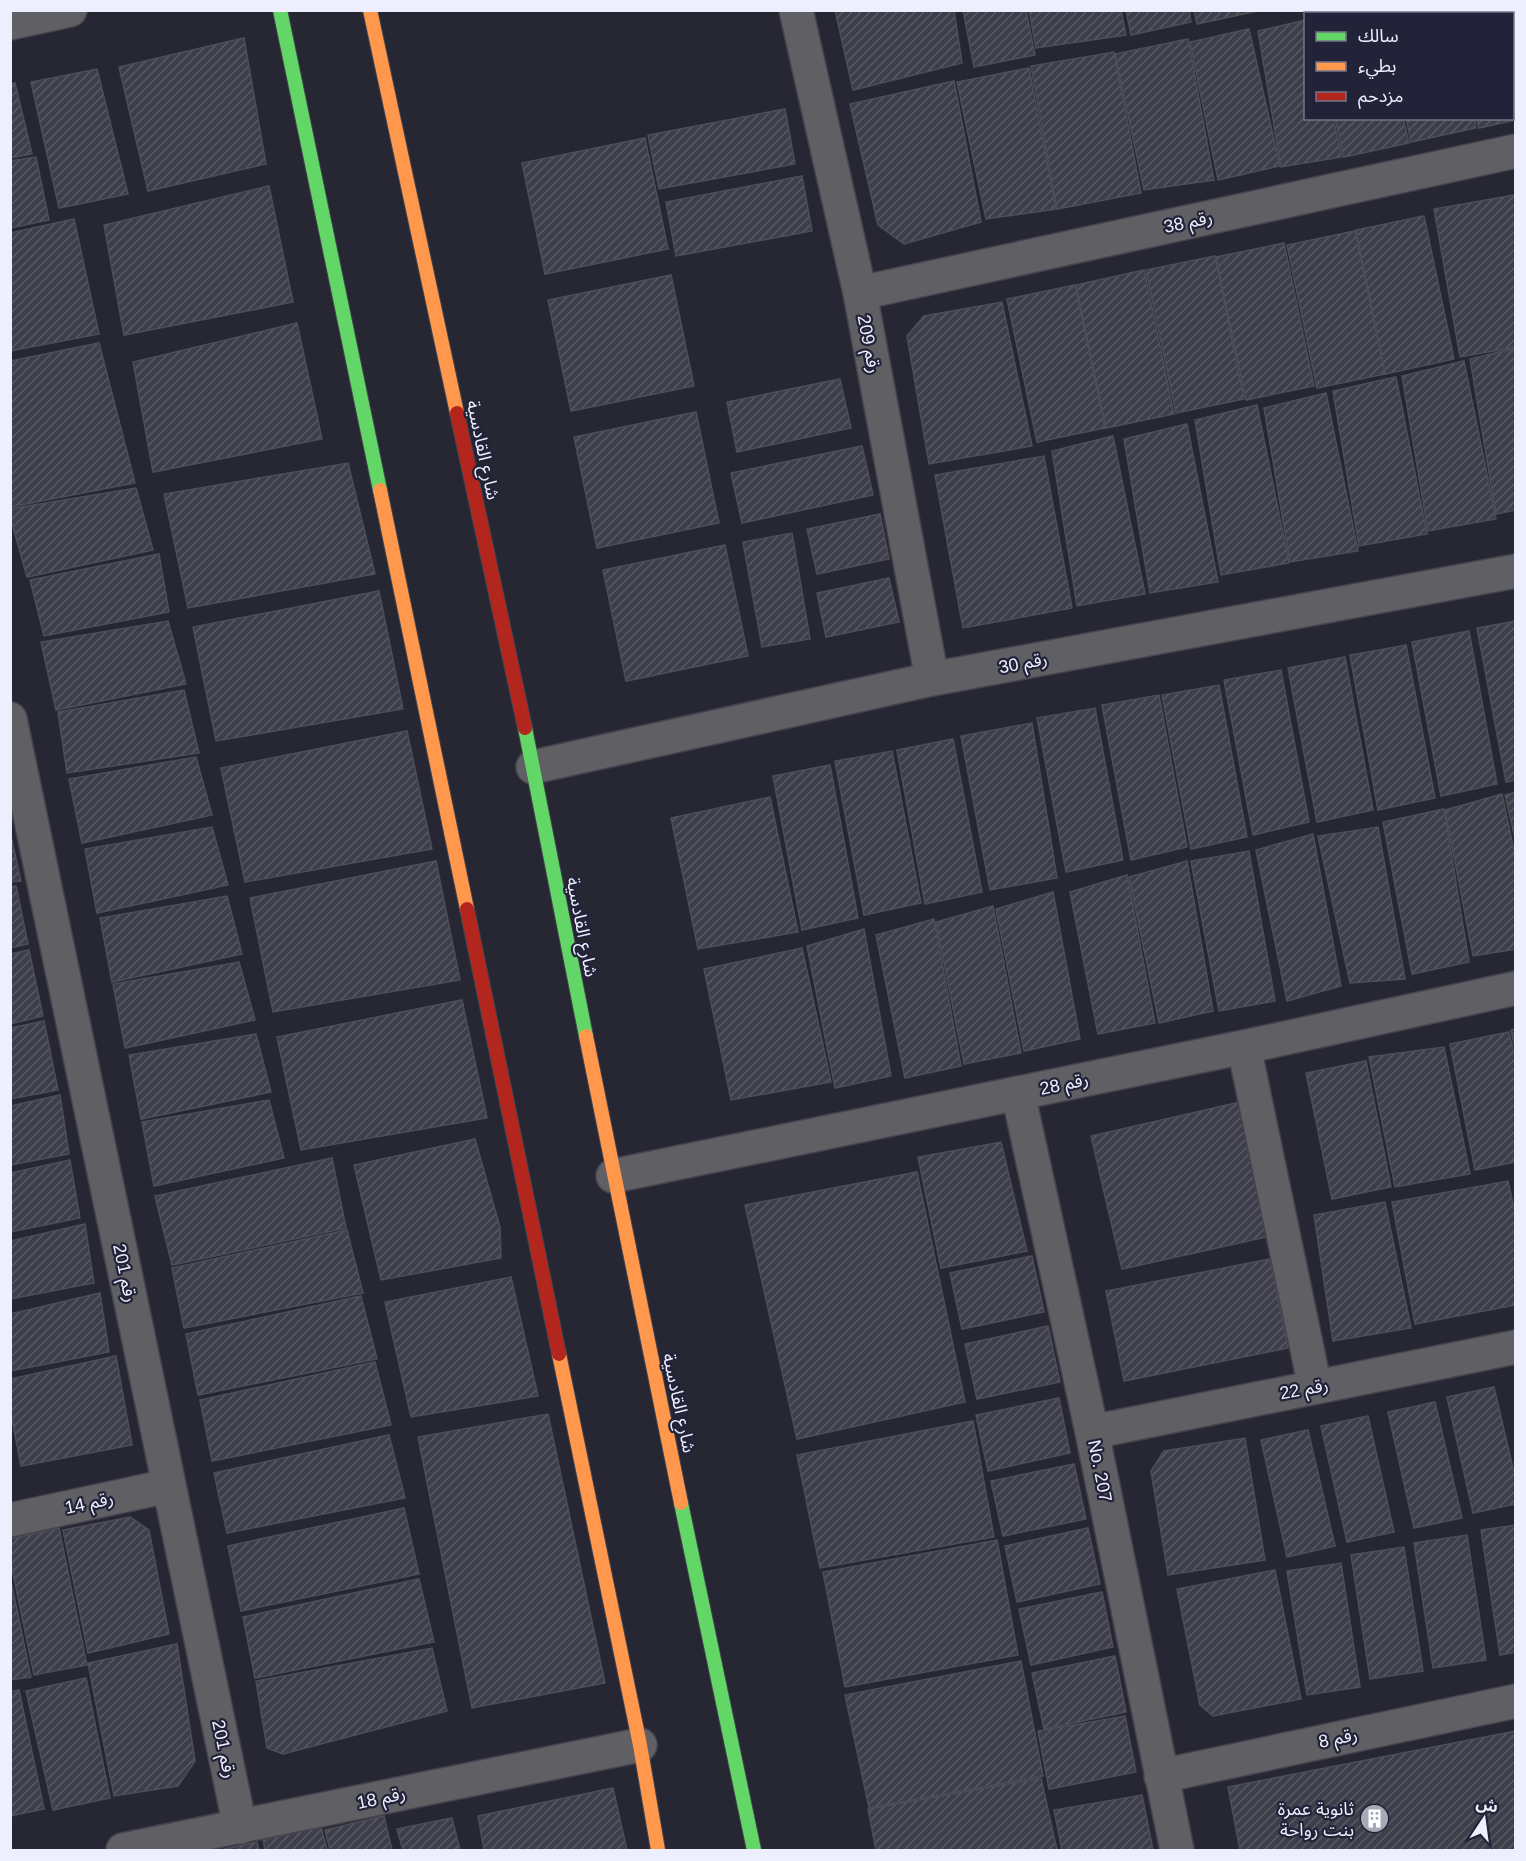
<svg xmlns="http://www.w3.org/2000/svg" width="1526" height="1861" viewBox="0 0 1526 1861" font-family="Helvetica,'Noto Sans Arabic',sans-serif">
<defs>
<pattern id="building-hatch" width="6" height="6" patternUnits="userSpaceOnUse" patternTransform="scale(1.5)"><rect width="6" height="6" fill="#3e3e4b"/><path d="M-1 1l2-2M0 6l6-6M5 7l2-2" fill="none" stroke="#5a5a66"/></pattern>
</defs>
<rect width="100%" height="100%" fill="#272733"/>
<g fill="url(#building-hatch)" stroke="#4e4e59" stroke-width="1.5">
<polygon points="835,10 954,10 962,63 853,90"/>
<polygon points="963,10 1026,10 1035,55 974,67"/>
<polygon points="1029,10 1121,10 1126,35 1036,48"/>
<polygon points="1126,10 1189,10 1191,22 1131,35"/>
<polygon points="1194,10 1258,10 1258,11 1197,24"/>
<polygon points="1349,10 1380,10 1380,14 1335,14"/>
<polygon points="1382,10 1450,10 1451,14 1383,14"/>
<polygon points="1452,10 1516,10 1516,120 1479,128 1476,118 1512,118 1512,14 1453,14"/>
<polygon points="1306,20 1306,118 1333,118 1342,157 1281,167 1258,31"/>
<polygon points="1249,29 1280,166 1218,180 1190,42"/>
<polygon points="244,38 266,164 148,191 119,67"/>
<polygon points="1188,39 1214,180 1144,190 1115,54"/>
<polygon points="1114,52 1141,193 1057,209 1031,66"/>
<polygon points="1029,68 1056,209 986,219 957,82"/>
<polygon points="97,69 128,194 59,208 31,82"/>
<polygon points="954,81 981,222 904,244 878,225 850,104"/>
<polygon points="15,83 32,154 10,158 10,84"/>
<polygon points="785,109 795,164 659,189 648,135"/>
<polygon points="1335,118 1403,118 1409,143 1344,157"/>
<polygon points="1406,118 1474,118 1476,128 1411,142"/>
<polygon points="645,138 668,249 545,274 522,163"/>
<polygon points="36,157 49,220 10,228 10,161"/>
<polygon points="802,176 812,231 676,256 666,202"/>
<polygon points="269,186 293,302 124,335 104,225"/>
<polygon points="1515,195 1516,347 1460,357 1434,209"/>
<polygon points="1424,216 1454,359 1385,374 1356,230"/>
<polygon points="74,219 99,334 10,351 10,233"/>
<polygon points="1355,231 1385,374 1317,388 1287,245"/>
<polygon points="1284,243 1314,386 1246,400 1216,257"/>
<polygon points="1215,256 1244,399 1176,413 1146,270"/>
<polygon points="1144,270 1174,414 1106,428 1076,285"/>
<polygon points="671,275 694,386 571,411 548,300"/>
<polygon points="1075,285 1105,428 1037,442 1007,299"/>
<polygon points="1002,302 1032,446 929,464 907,336 924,316"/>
<polygon points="297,323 322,439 153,472 133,362"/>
<polygon points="99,343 135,483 10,507 10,361"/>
<polygon points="1516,348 1516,510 1496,514 1470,359"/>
<polygon points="1464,361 1496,519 1428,531 1402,376"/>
<polygon points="1396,377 1427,534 1359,546 1333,391"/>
<polygon points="840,379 851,428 737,452 727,402"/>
<polygon points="1326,393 1358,551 1290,562 1264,408"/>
<polygon points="1257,405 1289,563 1221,575 1195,420"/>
<polygon points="696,412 719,523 597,548 574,437"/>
<polygon points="1187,424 1218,582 1150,593 1124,439"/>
<polygon points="1113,436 1145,594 1077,606 1052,451"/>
<polygon points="862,446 873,495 742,523 731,473"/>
<polygon points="1044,456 1072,608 963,628 935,475"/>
<polygon points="348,463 375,574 188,608 164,494"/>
<polygon points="136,488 153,550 27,577 10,516 10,509"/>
<polygon points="880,514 889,559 817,574 807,529"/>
<polygon points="792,533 810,639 762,647 743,542"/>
<polygon points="725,545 748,656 626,681 603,570"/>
<polygon points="159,554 169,612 44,636 30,580"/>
<polygon points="889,578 899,622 826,637 817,593"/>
<polygon points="379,591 403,709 216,741 193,627"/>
<polygon points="168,621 186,684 56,710 41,642"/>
<polygon points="1516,621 1516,780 1506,782 1477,628"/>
<polygon points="1469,631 1497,784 1441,796 1412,642"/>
<polygon points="1406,645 1435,798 1378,810 1350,655"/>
<polygon points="1345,657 1373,810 1317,822 1288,668"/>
<polygon points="1281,670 1309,822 1253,835 1224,680"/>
<polygon points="1219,685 1247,837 1191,849 1162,695"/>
<polygon points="184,690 199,753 67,773 58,712"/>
<polygon points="1159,695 1187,847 1131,860 1102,705"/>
<polygon points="1095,708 1123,860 1066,872 1037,718"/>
<polygon points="1032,723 1057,878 990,890 961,736"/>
<polygon points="407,731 432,849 245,882 221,768"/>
<polygon points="953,739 982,892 925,904 897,750"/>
<polygon points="892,751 921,903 864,915 835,761"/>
<polygon points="196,757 212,815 82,843 69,779"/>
<polygon points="830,765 858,918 802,930 773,776"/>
<polygon points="1516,792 1516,843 1505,795"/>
<polygon points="1502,794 1516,860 1516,949 1473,956 1445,810"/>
<polygon points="770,797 798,932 698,949 671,818"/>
<polygon points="1444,809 1469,962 1412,974 1383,822"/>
<polygon points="212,827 228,885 97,913 85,849"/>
<polygon points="1378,827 1405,979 1350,983 1318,836"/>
<polygon points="10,832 21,881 10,882"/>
<polygon points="1313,834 1341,986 1287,1001 1256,850"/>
<polygon points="1249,851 1275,1001 1219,1011 1191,861"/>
<polygon points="436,861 460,980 273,1012 250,898"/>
<polygon points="1187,861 1213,1011 1159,1023 1129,877"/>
<polygon points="1127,875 1155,1023 1098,1034 1070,892"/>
<polygon points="16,886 28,944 10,948 10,887"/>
<polygon points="1053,892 1080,1039 1024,1051 996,909"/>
<polygon points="227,896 242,954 112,982 100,918"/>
<polygon points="993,906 1021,1053 964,1064 936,922"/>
<polygon points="934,919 961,1066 905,1078 876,935"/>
<polygon points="864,929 891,1076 835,1088 807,946"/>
<polygon points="802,948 831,1082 731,1100 704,969"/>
<polygon points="29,950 43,1016 10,1024 10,954"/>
<polygon points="239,962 255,1020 125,1048 113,984"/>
<polygon points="462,1000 487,1118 301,1150 277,1037"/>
<polygon points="44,1021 58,1090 10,1099 10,1028"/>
<polygon points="1516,1029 1516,1054 1511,1030"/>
<polygon points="1509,1032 1516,1064 1516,1162 1475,1170 1450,1044"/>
<polygon points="256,1034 271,1092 141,1119 129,1055"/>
<polygon points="1444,1047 1470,1174 1395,1187 1369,1057"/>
<polygon points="1366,1061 1391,1187 1332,1199 1306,1073"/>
<polygon points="60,1095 69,1154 10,1165 10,1106"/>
<polygon points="1258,1098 1289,1232 1122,1269 1091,1136"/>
<polygon points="269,1100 284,1158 154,1186 142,1122"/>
<polygon points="475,1139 500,1227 501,1258 381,1280 354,1165"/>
<polygon points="1001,1142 1027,1251 941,1268 918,1157"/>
<polygon points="332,1158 346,1228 172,1265 155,1196"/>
<polygon points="70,1160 80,1218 10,1232 10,1173"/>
<polygon points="917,1172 965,1402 797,1439 745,1205"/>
<polygon points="1508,1181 1516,1218 1516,1305 1415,1324 1392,1202"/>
<polygon points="1385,1202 1411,1328 1333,1341 1314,1215"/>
<polygon points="85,1224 94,1283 10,1299 10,1241"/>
<polygon points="347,1230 363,1293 184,1328 172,1268"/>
<polygon points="1032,1256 1044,1312 962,1329 950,1273"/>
<polygon points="1270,1259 1288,1348 1124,1381 1106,1291"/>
<polygon points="511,1277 538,1396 411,1417 385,1302"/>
<polygon points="100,1293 109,1352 10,1371 10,1314"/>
<polygon points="361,1296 377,1359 198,1395 186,1334"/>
<polygon points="1048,1326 1060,1382 977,1399 965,1344"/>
<polygon points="116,1356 132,1445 21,1466 10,1409 10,1379"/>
<polygon points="375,1362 391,1425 212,1461 200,1400"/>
<polygon points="1494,1387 1516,1481 1516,1504 1473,1513 1447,1397"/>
<polygon points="1059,1398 1070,1453 988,1471 976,1415"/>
<polygon points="1435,1402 1462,1518 1414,1528 1388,1412"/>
<polygon points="548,1414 605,1683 472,1708 418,1437"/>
<polygon points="1368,1416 1394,1532 1347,1542 1321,1426"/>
<polygon points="973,1421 994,1537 820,1568 797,1455"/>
<polygon points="1308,1430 1335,1546 1287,1557 1261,1440"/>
<polygon points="389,1435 405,1498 227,1533 214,1473"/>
<polygon points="1245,1438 1265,1560 1168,1575 1151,1471 1164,1451"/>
<polygon points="1074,1464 1086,1519 1003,1536 991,1481"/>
<polygon points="404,1508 419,1574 241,1611 228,1546"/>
<polygon points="130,1517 149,1530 169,1634 88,1653 63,1530"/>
<polygon points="1516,1525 1516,1652 1500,1655 1481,1530"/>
<polygon points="59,1528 87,1665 34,1675 10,1559 10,1539"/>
<polygon points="1088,1528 1100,1584 1017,1602 1005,1546"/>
<polygon points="1467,1535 1486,1660 1433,1668 1414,1543"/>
<polygon points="997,1540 1018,1655 845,1687 823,1572"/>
<polygon points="1404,1547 1423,1671 1370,1679 1351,1555"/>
<polygon points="1341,1563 1360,1687 1307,1695 1287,1571"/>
<polygon points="1275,1570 1301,1699 1213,1716 1200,1705 1177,1589"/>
<polygon points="10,1576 31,1677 10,1680"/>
<polygon points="419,1579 434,1642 255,1678 243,1617"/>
<polygon points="1102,1592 1113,1647 1031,1665 1019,1609"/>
<polygon points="177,1644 195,1761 178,1786 114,1796 88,1663"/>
<polygon points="432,1648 447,1711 283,1754 267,1748 256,1681"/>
<polygon points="1115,1656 1126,1712 1044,1729 1032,1673"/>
<polygon points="1021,1661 1043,1776 869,1808 845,1695"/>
<polygon points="86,1678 110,1798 53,1810 26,1691"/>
<polygon points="19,1690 44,1809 10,1816 10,1692"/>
<polygon points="1125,1716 1136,1772 1049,1789 1038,1731"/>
<polygon points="1516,1731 1516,1850 1240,1850 1228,1787"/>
<polygon points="1041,1778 1057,1850 876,1850 868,1809"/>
<polygon points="613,1788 627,1850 484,1850 478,1816"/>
<polygon points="1142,1795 1153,1850 1062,1850 1054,1810"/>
<polygon points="384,1816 392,1850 330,1850 325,1830"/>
<polygon points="452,1818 460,1850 403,1850 397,1829"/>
<polygon points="321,1827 327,1850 265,1850 263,1840"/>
<polygon points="257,1842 259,1850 220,1850"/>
</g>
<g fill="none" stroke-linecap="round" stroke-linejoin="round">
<defs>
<g id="street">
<polyline points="796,10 860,293 932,679"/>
<polyline points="10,23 70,10"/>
<polyline points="860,293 1516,151"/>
<polyline points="10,719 240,1827"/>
<polyline points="533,767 932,679 1516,571"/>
<polyline points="1244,1047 1315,1387"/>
<polyline points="1018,1093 1092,1432 1177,1850"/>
<polyline points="613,1176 1244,1047 1516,988"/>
<polyline points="1092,1432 1516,1347"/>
<polyline points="10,1520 168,1486"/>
<polyline points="1161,1776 1516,1701"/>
<polyline points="123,1850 640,1745"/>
</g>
<g id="fast">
<polyline points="280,10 380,490"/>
<polyline points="525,728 586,1036"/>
<polyline points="681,1503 754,1850"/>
</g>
<g id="slow">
<polyline points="370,10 457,413"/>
<polyline points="380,490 467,909"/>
<polyline points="586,1036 681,1503"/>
<polyline points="559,1354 640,1745 658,1850"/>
</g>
<g id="jam">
<polyline points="457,413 525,728"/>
<polyline points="467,909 559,1354"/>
</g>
</defs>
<use href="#street" stroke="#44444f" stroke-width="36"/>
<use href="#fast" stroke="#44444f" stroke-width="16"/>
<use href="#slow" stroke="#44444f" stroke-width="16"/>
<use href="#jam" stroke="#44444f" stroke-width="16"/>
<use href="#street" stroke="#5f5f64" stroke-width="33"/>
<use href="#fast" stroke="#63d668" stroke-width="14"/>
<use href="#slow" stroke="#ff974d" stroke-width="14"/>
<use href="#jam" stroke="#b3261e" stroke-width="14"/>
</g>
<defs>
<symbol id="building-disc" viewBox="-11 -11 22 22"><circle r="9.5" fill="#a8a9b7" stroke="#222338"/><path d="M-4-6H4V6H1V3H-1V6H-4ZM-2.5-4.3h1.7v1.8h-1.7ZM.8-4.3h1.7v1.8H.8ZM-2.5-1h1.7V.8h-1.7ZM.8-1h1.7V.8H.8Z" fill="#fff"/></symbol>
</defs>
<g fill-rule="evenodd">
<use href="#building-disc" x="1358" y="1802" width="33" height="33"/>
</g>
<g text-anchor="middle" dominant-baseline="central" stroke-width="4.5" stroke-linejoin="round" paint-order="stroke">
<g font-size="18" fill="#eeeffe" stroke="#222338">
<text transform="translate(1188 222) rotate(-12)">رقم 38</text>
<text transform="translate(869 344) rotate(79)">رقم 209</text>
<text transform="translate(483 450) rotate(78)">شارع القادسية</text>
<text transform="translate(1023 663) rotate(-11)">رقم 30</text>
<text transform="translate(582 927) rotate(79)">شارع القادسية</text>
<text transform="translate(1064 1084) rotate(-12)">رقم 28</text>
<text transform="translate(125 1273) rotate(78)">رقم 201</text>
<text transform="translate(1304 1389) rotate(-11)">رقم 22</text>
<text transform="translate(679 1403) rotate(78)">شارع القادسية</text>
<text transform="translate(1100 1471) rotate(79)">No. 207</text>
<text transform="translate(89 1503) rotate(-12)">رقم 14</text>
<text transform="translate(1338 1738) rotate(-12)">رقم 8</text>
<text transform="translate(224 1749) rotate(78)">رقم 201</text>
<text transform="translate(381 1798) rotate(-12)">رقم 18</text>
</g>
<g font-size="18" fill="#eeeffe" stroke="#222338" text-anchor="end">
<text x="1354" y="1809">ثانوية عمرة<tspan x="1354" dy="21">بنت رواحة</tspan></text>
</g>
</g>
<rect width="1526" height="1861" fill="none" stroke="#eeeffe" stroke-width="24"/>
<rect x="1304" y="12" width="210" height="108" fill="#222338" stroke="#747587" stroke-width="1.5"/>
<rect x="1316" y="32" width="30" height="9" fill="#63d668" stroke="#747587" stroke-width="1.5"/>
<text x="1358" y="42" font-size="18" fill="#eeeffe">سالك</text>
<rect x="1316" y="62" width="30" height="9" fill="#ff974d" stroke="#747587" stroke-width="1.5"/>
<text x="1358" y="72" font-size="18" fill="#eeeffe">بطيء</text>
<rect x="1316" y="92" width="30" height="9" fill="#b3261e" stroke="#747587" stroke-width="1.5"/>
<text x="1358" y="102" font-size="18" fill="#eeeffe">مزدحم</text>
<g transform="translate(1484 1819) rotate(13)" stroke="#222338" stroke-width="4.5" paint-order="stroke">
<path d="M0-4.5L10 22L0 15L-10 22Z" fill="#eeeffe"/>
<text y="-9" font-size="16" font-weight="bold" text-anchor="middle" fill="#eeeffe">ش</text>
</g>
</svg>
